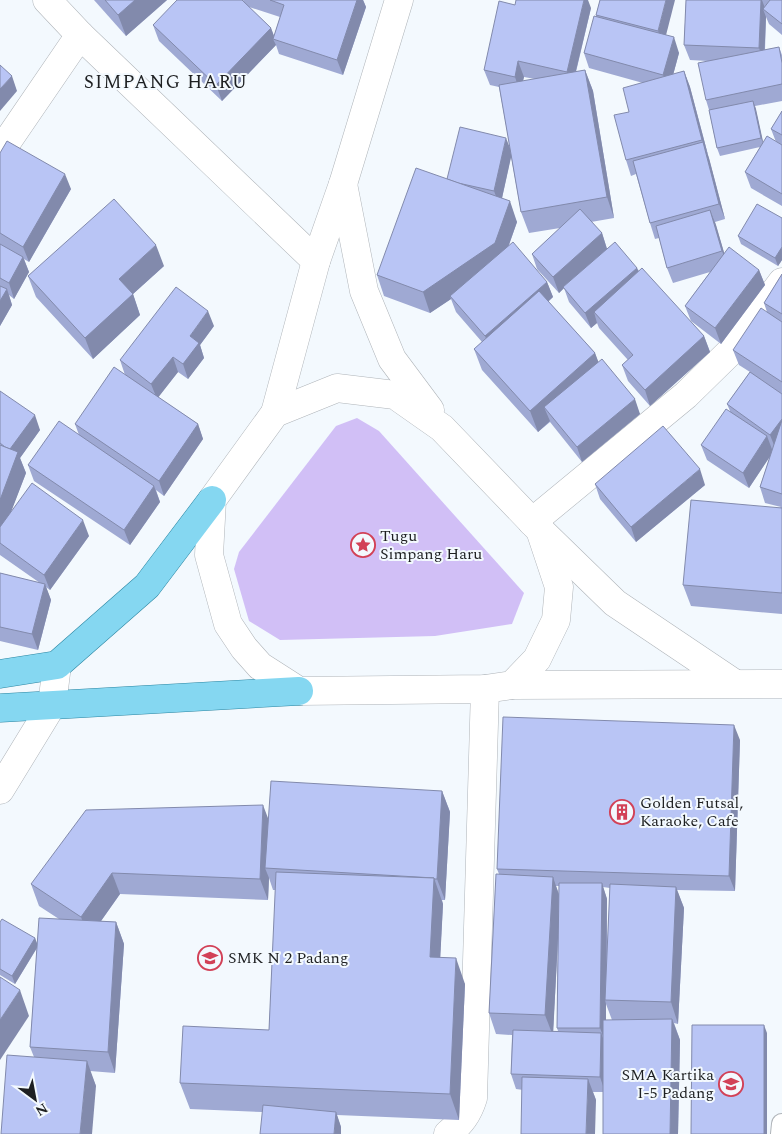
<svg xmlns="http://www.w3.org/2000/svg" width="782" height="1134" viewBox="0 0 782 1134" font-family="Spectral,serif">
<rect width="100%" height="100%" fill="#f3f9fe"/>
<polygon fill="#d1bff6" points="357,418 379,431 524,593 512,624 435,636 280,640 249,621 234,569 239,552 336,426"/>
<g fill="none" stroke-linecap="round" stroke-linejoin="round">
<defs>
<polyline id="lane" points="781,1134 782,1124"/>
<g id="street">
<polyline points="0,152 80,35"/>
<polyline points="532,522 686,395 732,350 782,282"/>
<polyline points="0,790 52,705 57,665"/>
<path d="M 448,1134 C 461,1123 468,1114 473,1098 L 485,689"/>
</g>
<g id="secondary">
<polyline points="47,0 80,35 316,261"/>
<polyline points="343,184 364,291 392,359 430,410"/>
<polygon points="337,388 395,395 442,428 540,530 559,587 556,620 537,659 512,685 485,689 299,691 260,666 244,648 228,624 209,555 212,500 275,413"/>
<polyline points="275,413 316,261 343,184 399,0"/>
<polyline points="543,533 615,603 734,683"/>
<polyline points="512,685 782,684"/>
</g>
<g id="primary">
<polyline points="0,674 57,665 147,586 212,500"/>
<polyline points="0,708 299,691"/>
</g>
</defs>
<use href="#lane" stroke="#afb4b9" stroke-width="22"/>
<use href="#street" stroke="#afb4b9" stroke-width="29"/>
<use href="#secondary" stroke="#afb4b9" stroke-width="29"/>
<use href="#primary" stroke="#2c86a2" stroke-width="29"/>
<use href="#lane" stroke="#fff" stroke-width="20"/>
<use href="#street" stroke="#fff" stroke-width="28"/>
<use href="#secondary" stroke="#fff" stroke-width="28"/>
<use href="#primary" stroke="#85d7f1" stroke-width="28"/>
</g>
<g fill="#9fa9d3" fill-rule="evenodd">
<polygon points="94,0 167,0 126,36"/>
<path d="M 243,0 L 363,0 L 366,7 L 343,75 L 279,54 L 276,45 L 222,101 L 159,41 L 153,25 L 244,3 ZM 249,7 L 280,17 L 274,36 L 271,28 Z"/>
<polygon points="600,0 666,35 679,53 673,75 684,71 690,87 725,219 715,222 724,253 759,270 765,285 721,344 691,321 685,306 710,272 673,283 667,268 659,238 655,239 650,223 636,174 631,176 626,160 629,112 643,83 589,68 584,53 596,16 596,15"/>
<polygon points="686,0 782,0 782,35 769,24 766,17 765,50 779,47 782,55 782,101 755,106 763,143 776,142 771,129 782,111 782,206 751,188 745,172 760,147 720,156 717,148 709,110 706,100 708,61 690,60 684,45"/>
<path d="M 515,5 L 591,8 L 576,72 L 585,70 L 593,91 L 614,218 L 591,222 L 602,233 L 607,249 L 637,268 L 639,271 L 704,336 L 710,352 L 650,406 L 628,381 L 622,365 L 628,360 L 599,328 L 597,323 L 591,328 L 569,302 L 564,288 L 559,293 L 537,269 L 532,254 L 560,228 L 529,233 L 521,212 L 511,156 L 502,198 L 517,222 L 509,245 L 547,282 L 553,297 L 548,302 L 595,353 L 598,362 L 640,414 L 582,462 L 550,422 L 538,432 L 482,370 L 474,349 L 482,342 L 456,312 L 451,299 L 430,313 L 384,296 L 377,275 L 447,179 L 510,147 L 499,87 L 490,85 L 484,70 ZM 524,77 L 535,79 L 523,81 Z"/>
<polygon points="0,153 71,189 29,262 24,259 29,272 14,299 9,295 12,305 0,326"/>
<polygon points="782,218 782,260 778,266 741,244 738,236"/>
<polygon points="164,266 133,294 140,315 93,359 36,297 28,276"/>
<polygon points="782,274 782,394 763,381 782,394 782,614 691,606 683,585 781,507 765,503 760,487 770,456 749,488 707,460 701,445 730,411 727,404 750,372 739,365 733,350 767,312 764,303"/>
<polygon points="214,326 200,345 204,358 188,379 178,372 158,397 198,424 203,439 164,496 156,490 160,502 130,545 34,481 28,465 79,435 75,424 125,375 120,360"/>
<polygon points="0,391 40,430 20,458 26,473 11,511 89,536 50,590 46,587 51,600 38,650 0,641 0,573 40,583 0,555"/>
<polygon points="595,484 705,485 636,542 600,499"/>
<path d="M 740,740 L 735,891 L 677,890 L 684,908 L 678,1024 L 674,1023 L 680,1040 L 678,1134 L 603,1134 L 603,1092 L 593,1092 L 596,1100 L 516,1089 L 511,1074 L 512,1035 L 496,1034 L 489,1013 L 499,874 L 497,869 ZM 556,886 L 559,886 L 559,894 ZM 603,887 L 610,888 L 607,956 L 607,899 ZM 558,942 L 557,1028 L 558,1031 L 553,1031 ZM 606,1004 L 612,1020 L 606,1020 Z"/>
<polygon points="442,791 450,812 445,900 442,900 443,904 440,958 465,984 459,1120 337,1115 341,1127 262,1112 190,1109 180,1083 269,1030 276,890 273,890 269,878 268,900 120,894 101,921 116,922 124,944 115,1073 90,1071 96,1086 34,1057 30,1047 37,948 15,984 0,975 0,922 35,938 37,944 59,919 39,906 31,884 268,820"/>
</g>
<g fill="#828aac">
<polygon points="135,0 167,0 126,36 118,15"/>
<polygon points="357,0 363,0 366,7 343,75 337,60"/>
<polygon points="584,0 588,0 591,8 572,87 567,72"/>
<polygon points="666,0 675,0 663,47 658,31"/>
<polygon points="761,0 762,0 766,11 763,9 766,17 764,63 759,48"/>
<polygon points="271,28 275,39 273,39 276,45 222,101 216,85"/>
<polygon points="674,37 679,53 669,90 663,75"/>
<polygon points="518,61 524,77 520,92 515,77"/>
<polygon points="585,70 593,91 614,218 607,197"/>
<polygon points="684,71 690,87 708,155 702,140"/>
<polygon points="12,76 17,91 0,111 0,89"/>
<polygon points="753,101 756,109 764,146 761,138"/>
<polygon points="506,138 512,153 500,207 494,191"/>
<polygon points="703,142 709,158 725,219 719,204"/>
<polygon points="65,174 71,189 29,262 23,247"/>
<polygon points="510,201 517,222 502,264 450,296 451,299 430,313 423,292"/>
<polygon points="710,210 716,225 728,266 722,251"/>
<polygon points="602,233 607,249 563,287 564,288 559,293 553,277"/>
<polygon points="156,245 164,266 133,294 140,315 93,359 85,338 119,279"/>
<polygon points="782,247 782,260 778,266 775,258"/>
<polygon points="23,257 29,272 14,299 9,283"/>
<polygon points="637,268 643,283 594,312 597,323 591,328 585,313"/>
<polygon points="759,270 765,285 721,344 715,328"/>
<polygon points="547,282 553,297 491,351 485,336"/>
<polygon points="7,289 12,305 0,326 0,301"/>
<polygon points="208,311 214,326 200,345 204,358 188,379 183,364 190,336"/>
<polygon points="704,336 710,352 650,406 645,390"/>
<polygon points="595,353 603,374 544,407 550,421 538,432 530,411"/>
<polygon points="173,357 178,372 157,399 151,384"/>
<polygon points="635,399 640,414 582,462 577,447"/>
<polygon points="35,415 40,430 20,458 26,473 0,541 0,500 9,450"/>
<polygon points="782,419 782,442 776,450 770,435"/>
<polygon points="198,424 203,439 164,496 159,481"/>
<polygon points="767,436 773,452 749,488 743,473"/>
<polygon points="700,469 705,485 636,542 631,527"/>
<polygon points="154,486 160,502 130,545 124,530"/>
<polygon points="83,520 89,536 50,590 44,575"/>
<polygon points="45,584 51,600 38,650 32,634"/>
<polygon points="734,725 740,740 735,891 729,876"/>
<polygon points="442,791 450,812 445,900 437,879"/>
<polygon points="263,805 271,826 265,868 269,878 268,900 260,879"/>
<polygon points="112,873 120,894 89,938 81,917"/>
<polygon points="553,877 560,898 553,1036 545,1015"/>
<polygon points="434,878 443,904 439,983 430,957"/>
<polygon points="602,883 607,899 606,1000 605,1000 606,1004 606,1044 600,1028"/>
<polygon points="676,887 684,908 678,1024 671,1002"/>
<polygon points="116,922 124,944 115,1073 108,1052"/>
<polygon points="35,938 38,946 15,984 12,976"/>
<polygon points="456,958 465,984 459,1120 450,1094"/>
<polygon points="20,990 29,1016 0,1060 0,1020"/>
<polygon points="672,1019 680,1040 678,1134 670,1134"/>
<polygon points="764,1025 767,1033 767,1134 764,1134"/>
<polygon points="601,1033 607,1048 605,1092 600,1077"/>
<polygon points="87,1061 96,1086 92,1134 80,1134"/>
<polygon points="588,1079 596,1100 595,1134 586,1134"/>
<polygon points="336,1112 341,1127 341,1134 334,1134"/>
</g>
<g fill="#b9c5f5" stroke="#828aac">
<polygon points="105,0 135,0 118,15"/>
<polygon points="177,0 242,0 271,28 216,85 153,25"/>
<polygon points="270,0 357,0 337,60 273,39 284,5"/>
<polygon points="516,0 584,0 567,72 518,61 515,77 484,70 499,1 515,5"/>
<polygon points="600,0 666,0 658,31 596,15"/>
<polygon points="686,0 761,0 759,48 684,45"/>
<polygon points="770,0 782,0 782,24 763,9"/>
<polygon points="594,16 674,37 663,75 584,53"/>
<polygon points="779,47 782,63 782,84 706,100 698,63"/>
<polygon points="0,65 12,76 0,89"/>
<polygon points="585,70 607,197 521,212 499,85"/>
<polygon points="684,71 702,140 626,160 614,115 629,112 623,88"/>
<polygon points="753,101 761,138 717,148 709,110"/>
<polygon points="782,111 782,135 771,129"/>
<polygon points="460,127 506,138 494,191 458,183 447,179"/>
<polygon points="767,136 782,145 782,194 745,172"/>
<polygon points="7,141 65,174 23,247 0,233 0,153"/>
<polygon points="703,142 719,204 650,223 633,161"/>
<polygon points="416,168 510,201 495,243 423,292 377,275"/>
<polygon points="114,199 156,245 119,279 133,294 85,338 28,276"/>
<polygon points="757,204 782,218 782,247 775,258 738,236"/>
<polygon points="580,209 602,233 553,277 532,254"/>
<polygon points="710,210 722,251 667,268 656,226"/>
<polygon points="513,242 547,282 485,336 450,296"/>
<polygon points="615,242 637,268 585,313 563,287"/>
<polygon points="0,244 23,257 9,283 0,278"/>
<polygon points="729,247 759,270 715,328 685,306"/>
<polygon points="642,268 704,336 645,390 622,365 633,355 594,312"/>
<polygon points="782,274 782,314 764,303"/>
<polygon points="0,286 7,289 0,301"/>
<polygon points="176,287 208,311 190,336 199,343 183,364 173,357 151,384 120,360"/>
<polygon points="539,291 595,353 530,411 474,349"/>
<polygon points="761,308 782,322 782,382 733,350"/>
<polygon points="602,359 635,399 577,447 544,407"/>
<polygon points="114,367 198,424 159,481 75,424"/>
<polygon points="750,372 782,394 782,419 770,435 727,404"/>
<polygon points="0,391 35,415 10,449 5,447 0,443"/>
<polygon points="726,409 767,436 743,473 701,445"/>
<polygon points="782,420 782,494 760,487"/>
<polygon points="59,421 154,486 124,530 28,465"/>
<polygon points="663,426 700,469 631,527 595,484"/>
<polygon points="0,445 18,452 0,500"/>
<polygon points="32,483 83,520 44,575 0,543 0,527"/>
<polygon points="691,500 782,508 782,593 683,585"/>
<polygon points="0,573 45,584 32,634 0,627"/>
<polygon points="503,717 734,725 729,876 497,869"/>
<polygon points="271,781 442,791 437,879 434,879 434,878 265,868"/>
<polygon points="263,805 260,879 112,873 81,917 31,884 86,810"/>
<polygon points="276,872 434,878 430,957 456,958 450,1094 180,1083 183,1026 269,1030"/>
<polygon points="496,874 553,877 545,1015 489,1013"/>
<polygon points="559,883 602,883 600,1028 557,1028"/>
<polygon points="610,884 676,887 671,1002 605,1000"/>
<polygon points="39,918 116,922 108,1052 30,1047"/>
<polygon points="2,919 35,938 12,976 0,969 0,922"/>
<polygon points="0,977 20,990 0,1020"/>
<polygon points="672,1019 670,1134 603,1134 603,1020"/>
<polygon points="692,1025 764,1025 764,1134 691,1134"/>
<polygon points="513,1030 601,1033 600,1077 511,1074"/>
<polygon points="7,1055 87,1061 80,1134 1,1134"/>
<polygon points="522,1077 588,1079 586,1134 521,1134"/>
<polygon points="263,1105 336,1112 334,1134 260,1134"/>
</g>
<defs>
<symbol id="sight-ring" viewBox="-11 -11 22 22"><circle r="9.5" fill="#f3f9fe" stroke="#d24157" stroke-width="1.5"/><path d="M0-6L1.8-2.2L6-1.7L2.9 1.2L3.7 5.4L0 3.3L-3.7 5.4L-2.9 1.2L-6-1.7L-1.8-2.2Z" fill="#d24157"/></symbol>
<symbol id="building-ring" viewBox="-11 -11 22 22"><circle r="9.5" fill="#f3f9fe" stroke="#d24157" stroke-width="1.5"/><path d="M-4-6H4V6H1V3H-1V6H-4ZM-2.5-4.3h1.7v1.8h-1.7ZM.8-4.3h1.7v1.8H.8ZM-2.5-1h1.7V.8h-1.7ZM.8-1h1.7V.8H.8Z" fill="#d24157"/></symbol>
<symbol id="school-ring" viewBox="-11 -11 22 22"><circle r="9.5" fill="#f3f9fe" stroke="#d24157" stroke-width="1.5"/><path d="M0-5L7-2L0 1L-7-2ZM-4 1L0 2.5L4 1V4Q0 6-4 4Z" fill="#d24157"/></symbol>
</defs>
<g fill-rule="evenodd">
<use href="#sight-ring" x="349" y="531" width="28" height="28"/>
<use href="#building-ring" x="608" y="798" width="28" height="28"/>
<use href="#school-ring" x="196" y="944" width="28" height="28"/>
<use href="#school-ring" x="717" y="1070" width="28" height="28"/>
</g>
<g text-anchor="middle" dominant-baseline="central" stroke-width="4" stroke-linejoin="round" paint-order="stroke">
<g font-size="16" fill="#1e2022" stroke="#f3f9fe" text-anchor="start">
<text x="380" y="536">Tugu<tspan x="380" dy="18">Simpang Haru</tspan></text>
<text x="640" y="803">Golden Futsal,<tspan x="640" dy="18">Karaoke, Cafe</tspan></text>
<text x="228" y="958">SMK N 2 Padang</text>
<text x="714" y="1075" text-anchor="end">SMA Kartika<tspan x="714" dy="18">I-5 Padang</tspan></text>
</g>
<g font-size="19" letter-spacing="1" fill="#1e2022" stroke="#f3f9fe">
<text x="166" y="82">SIMPANG HARU</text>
</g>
</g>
<g transform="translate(35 1099) rotate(148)" stroke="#f3f9fe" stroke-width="4" paint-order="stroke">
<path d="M0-4L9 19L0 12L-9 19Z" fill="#1e2022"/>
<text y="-8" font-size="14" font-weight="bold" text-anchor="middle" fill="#1e2022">N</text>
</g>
</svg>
